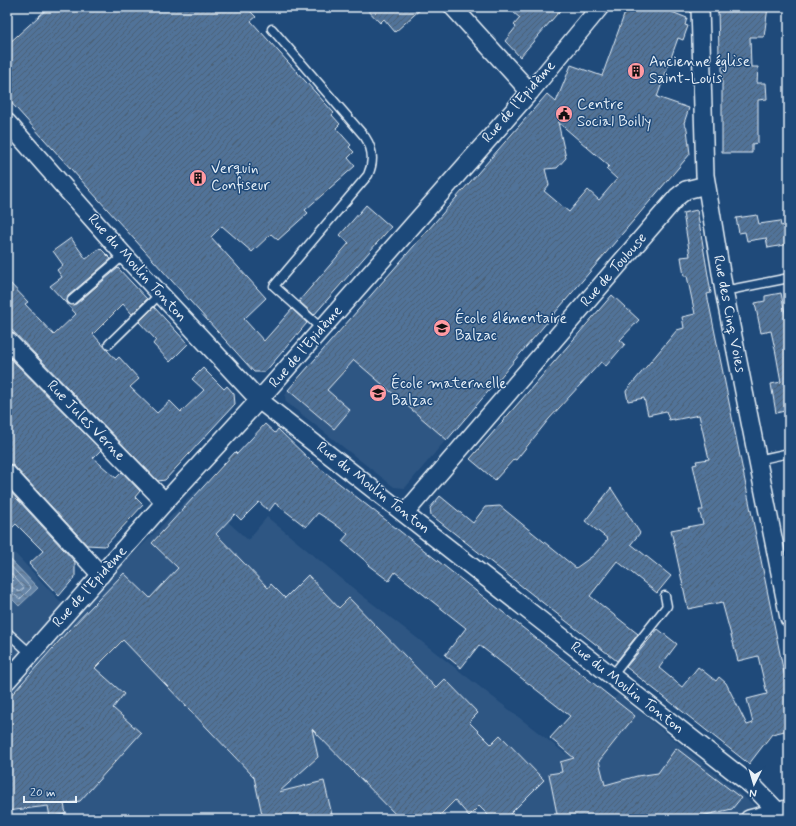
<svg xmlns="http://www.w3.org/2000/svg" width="796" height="826" viewBox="0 0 796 826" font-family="Mynerve,sans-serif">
<defs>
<pattern id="water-waves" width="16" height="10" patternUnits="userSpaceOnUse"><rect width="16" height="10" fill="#6685a7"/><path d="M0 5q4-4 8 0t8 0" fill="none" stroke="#596d82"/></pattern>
<pattern id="building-hatch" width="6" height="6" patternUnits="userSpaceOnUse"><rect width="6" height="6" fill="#517399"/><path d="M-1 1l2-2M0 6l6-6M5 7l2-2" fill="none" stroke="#4c5e72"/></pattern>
</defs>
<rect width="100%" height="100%" fill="#1f4a7a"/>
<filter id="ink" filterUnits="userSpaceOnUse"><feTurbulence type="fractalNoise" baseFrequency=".025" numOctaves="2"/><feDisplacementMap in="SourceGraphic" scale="8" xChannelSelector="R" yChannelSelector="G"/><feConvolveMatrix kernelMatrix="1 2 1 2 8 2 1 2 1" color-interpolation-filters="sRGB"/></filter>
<g filter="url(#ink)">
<g fill="#2e5683">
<polygon points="405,255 519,354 405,488 394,487 286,402 285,396 288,390"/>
<polygon points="195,492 248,540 267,517 359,593 566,754 618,694 771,819 7,819 7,545 73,615"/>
</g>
<polygon fill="url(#water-waves)" stroke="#9ab0c7" points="7,556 38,588 19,606 7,594"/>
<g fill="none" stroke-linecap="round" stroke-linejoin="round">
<g stroke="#b4c6d8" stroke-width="1">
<polyline points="7,562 31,588 20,599 11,592 7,591"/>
<polyline points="7,569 24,588 19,592 12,587 7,586"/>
</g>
</g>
<g fill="url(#building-hatch)" stroke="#e8f1f8" fill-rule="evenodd">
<polygon points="49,7 246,7 256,17 251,21 334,113 332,115 340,124 336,128 351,145 349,147 354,152 348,158 355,166 305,210 308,213 278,240 271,234 252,252 222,226 211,237 266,298 244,319 264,341 292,309 307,323 265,372 254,372 7,98 7,45"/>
<polygon points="365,7 423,7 395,32 384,19 380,23"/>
<polygon points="507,7 563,7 520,57 505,41 516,27 514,25 520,18"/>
<path d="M 627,7 L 670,7 L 672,12 L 687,18 L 685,25 L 688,26 L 683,40 L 678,38 L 657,97 L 689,108 L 684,123 L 687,129 L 690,154 L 447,440 L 354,360 L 327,390 L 350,410 L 334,429 L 288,390 L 547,94 L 556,102 L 571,65 L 602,76 ZM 558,122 L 609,166 L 606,169 L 617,179 L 599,200 L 588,190 L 569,212 L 544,191 L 549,185 L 545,169 L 557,168 L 566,158 Z"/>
<polygon points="718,7 768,7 764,37 750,37 751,67 758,67 757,83 766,83 767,99 758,100 758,143 752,144 752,153 722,153 722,57 719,57"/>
<polygon points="366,205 391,227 314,315 299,301 349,243 340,235"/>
<polygon points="697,210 711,293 707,294 789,698 789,730 772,734 749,764 626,667 658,629 677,644 659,668 682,687 698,667 716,681 719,677 726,683 747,725 753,723 747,699 767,694 758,656 738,661 722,602 688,609 671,530 703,524 699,510 703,510 693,465 697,464 696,461 709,459 699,415 674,420 674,419 669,420 666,411 648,415 644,398 628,401 626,391 677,330 684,328 682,317 695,314 687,276 684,276 681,257 690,256 683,213"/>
<polygon points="757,215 759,224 780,221 781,226 789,224 789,244 768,248 766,238 747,241 745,232 739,233 736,218"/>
<polygon points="71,238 86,259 100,248 111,259 68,296 67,301 68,304 76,304 118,268 147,299 132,314 123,304 93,334 116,360 119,357 139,379 130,387 157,413 170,401 181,412 204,390 192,379 203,368 224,389 227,386 234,394 235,404 165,480 158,481 7,325 7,280 28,302 25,304 54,335 76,314 50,286 62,277 57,270 63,265 53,251"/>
<polygon points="781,293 789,333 789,410 776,413 771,384 781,382 776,354 771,331 761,333 755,303 765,301 765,296"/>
<polygon points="612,295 639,320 620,340 625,344 606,366 601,362 549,419 516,460 514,459 495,480 470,459"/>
<polygon points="154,307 188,344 170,362 153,344 156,340 139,322"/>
<polygon points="8,356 101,450 93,458 116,478 122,472 140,491 135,497 143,505 105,546 87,545 14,466 7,463"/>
<polygon points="265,424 275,433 278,429 312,462 635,716 599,761 605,785 637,776 658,773 676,748 741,798 732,809 688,819 558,819 549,774 562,772 560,762 574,758 550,738 570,716 479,645 461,668 445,655 466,628 395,572 389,581 368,565 369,564 342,541 348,534 332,522 318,513 306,527 275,503 269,511 259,502 241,520 235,514 216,534 268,588 271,584 285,598 308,575 339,608 349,598 436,688 445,679 478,713 469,722 491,744 500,735 544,780 505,819 492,819 479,806 469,816 455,800 436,819 400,819 312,729 318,757 279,792 324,781 333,819 263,819 254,777 123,640 95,668 124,694 113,708 141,733 80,801 64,804 66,814 50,817 48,806 7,811 7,700 68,631 124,573 150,598 178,568 152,543 235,452 237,454"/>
<polygon points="7,488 75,562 75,577 59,596 29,564 43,551 16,524 7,533"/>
<polygon points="611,488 640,533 631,544 671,576 657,593 617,561 590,596 638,634 617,661 431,515 430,508 440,496 473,523 485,507 500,506 576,568 594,555 608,539 585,521"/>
</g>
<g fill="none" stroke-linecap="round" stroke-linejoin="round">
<defs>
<g id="lane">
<path d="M 272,29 L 365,137 C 373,149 374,162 368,175 L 274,286 L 322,329"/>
<polyline points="724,291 789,278"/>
<polyline points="72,300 124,255"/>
<polyline points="109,344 160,294"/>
<polyline points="757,460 789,453"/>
<polyline points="7,632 31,654"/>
<polyline points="612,676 667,606 665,596"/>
</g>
<g id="street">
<polyline points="453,7 530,92"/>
<polyline points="700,7 705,175 724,291 789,618"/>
<polyline points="7,122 124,255 259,400 755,788 778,812"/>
<polyline points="7,340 165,502"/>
<polyline points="7,473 101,575"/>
<polyline points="405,513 677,197 686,190 706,185"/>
<polyline points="7,681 165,502 259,400 530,92 600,7"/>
<polyline points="749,819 787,809"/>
</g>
</defs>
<use href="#lane" stroke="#e8f1f8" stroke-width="11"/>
<use href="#street" stroke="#e8f1f8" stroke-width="20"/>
<use href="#lane" stroke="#1f4a7a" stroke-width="8"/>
<use href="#street" stroke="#1f4a7a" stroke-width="17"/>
</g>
</g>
<defs>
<symbol id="building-disc" viewBox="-11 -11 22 22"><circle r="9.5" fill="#ff9aa2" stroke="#1f4a7a"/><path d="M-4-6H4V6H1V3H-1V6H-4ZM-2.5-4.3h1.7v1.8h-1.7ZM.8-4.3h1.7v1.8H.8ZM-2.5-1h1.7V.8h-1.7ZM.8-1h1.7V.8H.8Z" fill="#111"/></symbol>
<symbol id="civic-disc" viewBox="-11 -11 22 22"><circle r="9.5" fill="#ff9aa2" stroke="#1f4a7a"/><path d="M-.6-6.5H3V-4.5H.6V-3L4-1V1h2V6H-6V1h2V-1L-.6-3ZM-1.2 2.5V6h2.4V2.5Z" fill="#111"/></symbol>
<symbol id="school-disc" viewBox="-11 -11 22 22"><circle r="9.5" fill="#ff9aa2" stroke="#1f4a7a"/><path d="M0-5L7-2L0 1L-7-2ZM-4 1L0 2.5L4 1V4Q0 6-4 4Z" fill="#111"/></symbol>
</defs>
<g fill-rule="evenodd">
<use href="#building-disc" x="626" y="61" width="20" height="20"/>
<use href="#civic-disc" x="554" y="104" width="20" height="20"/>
<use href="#building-disc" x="188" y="168" width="20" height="20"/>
<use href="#school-disc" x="432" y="318" width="20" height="20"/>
<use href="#school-disc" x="368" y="383" width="20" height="20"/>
</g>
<g text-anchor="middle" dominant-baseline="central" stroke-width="3" stroke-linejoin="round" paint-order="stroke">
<g font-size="15" fill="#e8f1f8" stroke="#1f4a7a" text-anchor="start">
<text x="649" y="62">Ancienne église<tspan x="649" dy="17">Saint-Louis</tspan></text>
<text x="577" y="105">Centre<tspan x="577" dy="17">Social Boilly</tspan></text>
<text x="211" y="169">Verquin<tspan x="211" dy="17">Confiseur</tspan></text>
<text x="455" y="319">École élémentaire<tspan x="455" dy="17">Balzac</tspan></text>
<text x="391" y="384">École maternelle<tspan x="391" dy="17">Balzac</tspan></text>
</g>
<g font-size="15" fill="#e8f1f8" stroke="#1f4a7a">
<text transform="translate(519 102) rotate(-49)">Rue de l'Epidème</text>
<text transform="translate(137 268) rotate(48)">Rue du Moulin Tonton</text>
<text transform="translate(614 270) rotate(-49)">Rue de Toulouse</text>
<text transform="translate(729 314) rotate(79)">Rue des Cinq Voies</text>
<text transform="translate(306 347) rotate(-49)">Rue de l'Epidème</text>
<text transform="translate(86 421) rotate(46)">Rue Jules Verne</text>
<text transform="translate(373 488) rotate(38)">Rue du Moulin Tonton</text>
<text transform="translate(90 587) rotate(-48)">Rue de l'Epidème</text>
<text transform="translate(627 688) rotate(38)">Rue du Moulin Tonton</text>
</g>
</g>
<rect width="796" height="826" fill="none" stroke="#1f4a7a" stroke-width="24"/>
<rect x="12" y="12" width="772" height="802" fill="none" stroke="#e8f1f8" stroke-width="1.5" filter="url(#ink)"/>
<g transform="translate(754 784) rotate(185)" stroke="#1f4a7a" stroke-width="3" paint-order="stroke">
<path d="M0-3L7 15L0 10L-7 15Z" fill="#e8f1f8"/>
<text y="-6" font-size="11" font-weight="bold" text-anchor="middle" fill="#e8f1f8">N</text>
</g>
<path d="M24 796v6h52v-6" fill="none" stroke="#e8f1f8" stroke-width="2"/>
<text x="30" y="796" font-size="12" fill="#e8f1f8" stroke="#1f4a7a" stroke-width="3" paint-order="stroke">20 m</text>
</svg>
